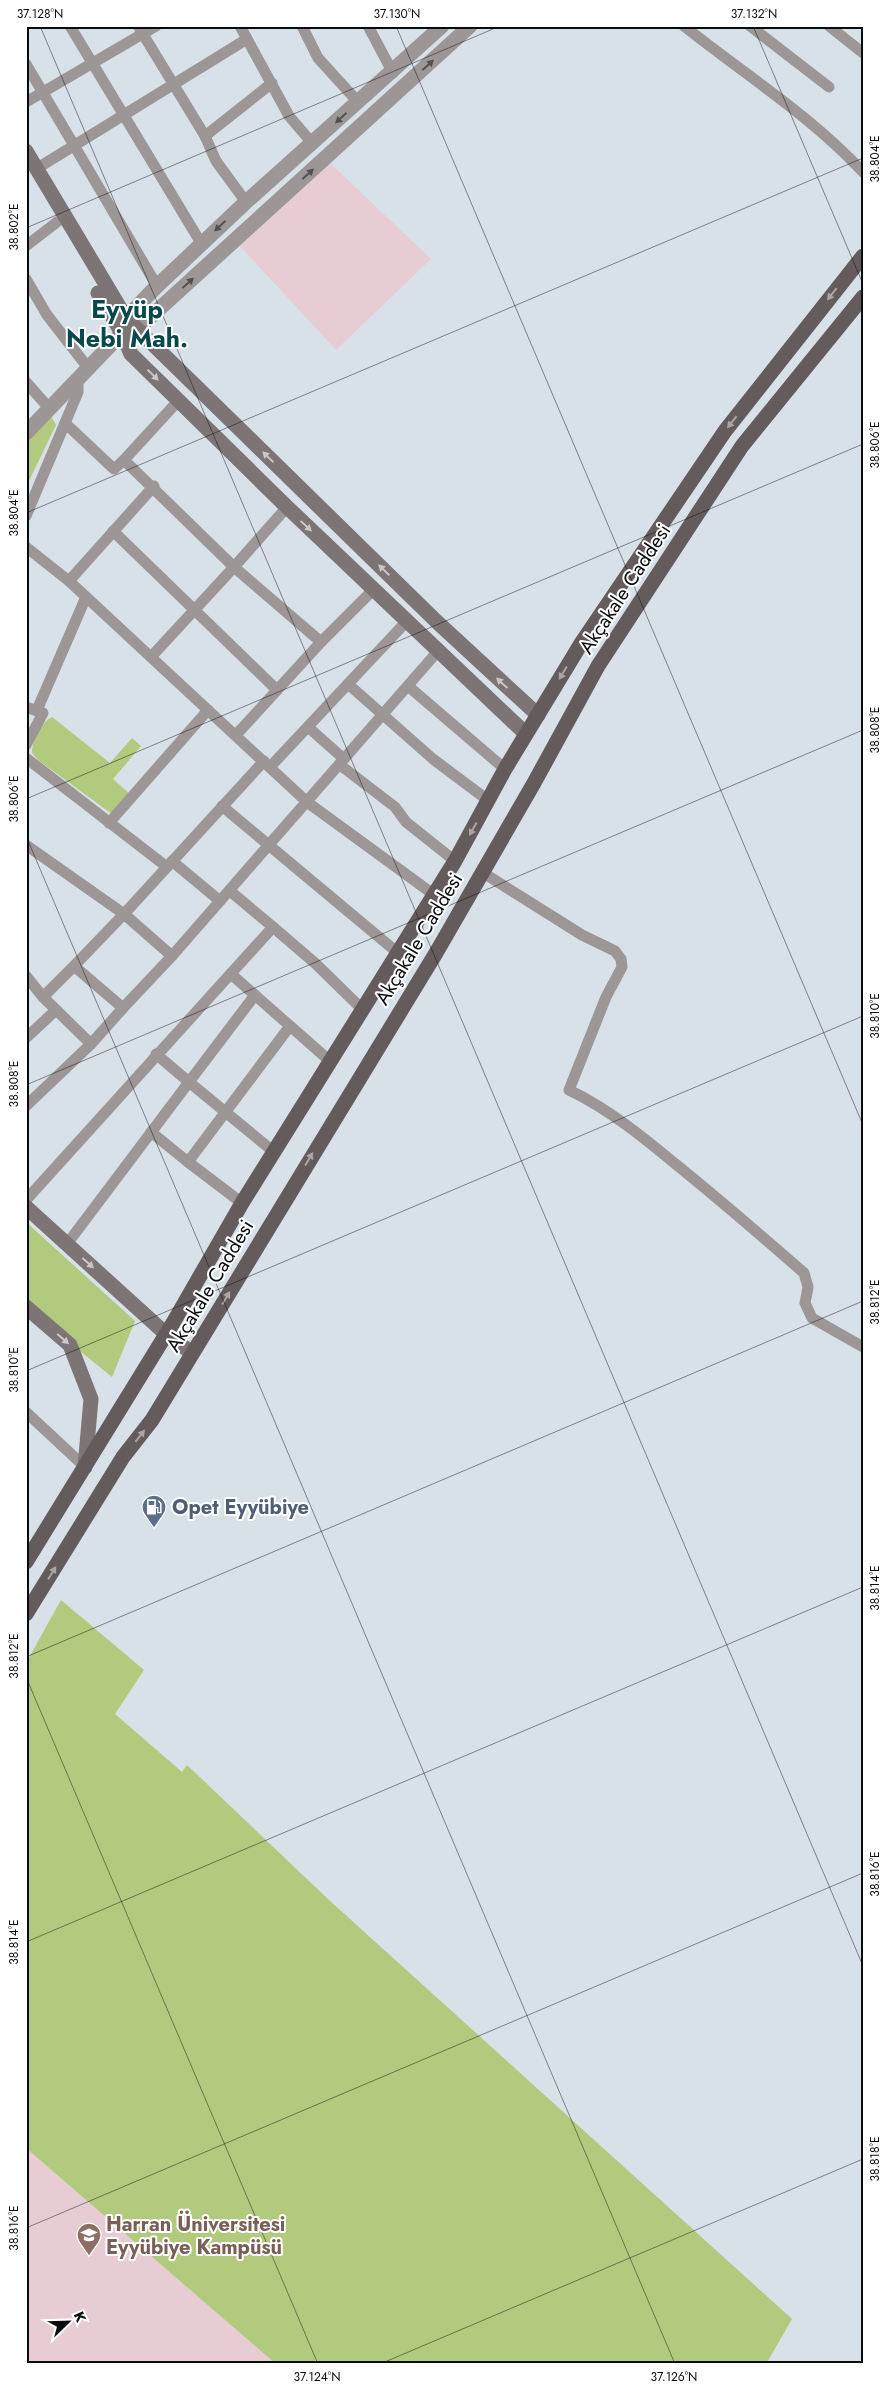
<svg xmlns="http://www.w3.org/2000/svg" width="889" height="2390" viewBox="0 0 889 2390" font-family="Jost,sans-serif">
<rect width="100%" height="100%" fill="#d8e0e8"/>
<g fill="#e7cdd3">
<polygon points="330,163 431,259 336,350 240,246"/>
<polygon points="26,2148 276,2364 26,2364"/>
</g>
<g fill="#b1ca7d">
<polygon points="51,416 56,425 26,487 26,443"/>
<path d="M 52,717 L 110,763 L 132,738 L 141,746 L 113,779 L 129,793 L 112,814 L 38,760 L 32,753 C 32,741 40,723 52,717 Z"/>
<polygon points="26,1222 135,1321 112,1377 49,1326 26,1302"/>
<polygon points="61,1600 144,1670 115,1714 182,1772 187,1765 329,1900 792,2319 766,2364 276,2364 26,2148 26,1663"/>
</g>
<g fill="none" stroke-linecap="round" stroke-linejoin="round">
<g stroke="#9c9697" stroke-width="11">
<polyline points="70,26 201,243"/>
<polyline points="138,26 205,136 216,161 246,202"/>
<polyline points="240,26 289,116 313,144"/>
<polyline points="302,26 318,58 358,102"/>
<polyline points="368,26 393,73"/>
<path d="M 684,26 C 744,74 810,115 863,172"/>
<polyline points="750,26 829,87"/>
<polyline points="829,26 863,53"/>
<polyline points="26,64 157,286"/>
<polyline points="26,102 156,26"/>
<polyline points="205,136 272,83"/>
<polyline points="36,169 247,39"/>
<polyline points="26,246 57,222"/>
<polyline points="26,279 47,315 89,369"/>
<polyline points="26,382 49,408"/>
<polyline points="179,400 124,460 234,567 287,507"/>
<polyline points="65,423 114,469 124,460"/>
<polyline points="26,516 78,392 78,380"/>
<polyline points="113,531 277,690"/>
<polyline points="26,547 69,581 307,802 433,894"/>
<polyline points="69,581 154,486"/>
<polyline points="151,657 234,567 321,642"/>
<polyline points="348,684 433,759 489,801"/>
<polyline points="408,686 505,769"/>
<polyline points="26,707 43,713 26,745"/>
<polyline points="37,710 86,597"/>
<polyline points="308,727 344,759"/>
<polyline points="236,735 321,642 374,589"/>
<polyline points="26,758 167,867"/>
<polyline points="340,765 395,807 406,822 455,861"/>
<polyline points="270,767 407,621"/>
<polyline points="222,806 398,953"/>
<polyline points="109,823 208,710"/>
<polyline points="26,845 124,914 264,761"/>
<polyline points="172,861 220,901"/>
<path d="M 482,872 L 582,935 L 615,951 L 621,959 L 622,967 L 606,997 L 569,1090 C 609,1109 644,1138 678,1166 C 721,1201 763,1237 804,1273 L 808,1287 L 805,1303 L 812,1318 L 863,1347"/>
<polyline points="273,927 316,964 362,1009"/>
<polyline points="231,974 331,1062"/>
<polyline points="26,976 43,997 91,1044 26,1106"/>
<polyline points="255,995 189,1082 274,1152"/>
<polyline points="43,997 74,966"/>
<polyline points="123,1008 172,956 438,651"/>
<polyline points="26,1038 56,1010"/>
<polyline points="91,1044 123,1008 74,966 124,914 172,956"/>
<polyline points="151,1132 188,1162 290,1026"/>
<polyline points="188,1162 242,1203"/>
<polyline points="26,1200 273,927 230,891"/>
<polyline points="67,1244 189,1082 156,1054"/>
<polyline points="26,1412 85,1467"/>
</g>
<g stroke="#9c9697" stroke-width="15">
<polyline points="126,332 136,330 470,26"/>
<polyline points="26,433 122,333 126,318 157,286 246,202 442,26"/>
</g>
<g stroke="#7c7475" stroke-width="15">
<polyline points="26,151 126,318 436,621 538,715"/>
<polyline points="98,293 122,333 131,354 287,507 526,734"/>
<polyline points="26,1207 166,1334 192,1353"/>
<polyline points="26,1307 70,1345 91,1399 85,1467"/>
</g>
<g stroke="#645b5d" stroke-width="15">
<polyline points="26,1562 173,1323 242,1203 455,861 505,769 582,642 725,431 863,256"/>
<polyline points="26,1614 123,1457 152,1420 436,953 534,783 598,666 742,446 863,297"/>
</g>
</g>
<defs><path id="oneway-solid" d="M-6-.8H1V-3.2L6.5 0L1 3.2V.8H-6Z" transform="scale(1.25)"/></defs>
<g fill="#525152">
<use href="#oneway-solid" transform="translate(428 65) rotate(-42)"/>
<use href="#oneway-solid" transform="translate(341 118) rotate(137)"/>
<use href="#oneway-solid" transform="translate(308 174) rotate(-42)"/>
<use href="#oneway-solid" transform="translate(220 226) rotate(137)"/>
<use href="#oneway-solid" transform="translate(188 283) rotate(-42)"/>
</g>
<g fill="#aaa5a6">
<use href="#oneway-solid" transform="translate(832 294) rotate(128)"/>
<use href="#oneway-solid" transform="translate(732 422) rotate(128)"/>
<use href="#oneway-solid" transform="translate(563 673) rotate(121)"/>
<use href="#oneway-solid" transform="translate(473 829) rotate(119)"/>
<use href="#oneway-solid" transform="translate(309 1159) rotate(-59)"/>
<use href="#oneway-solid" transform="translate(226 1298) rotate(-59)"/>
<use href="#oneway-solid" transform="translate(140 1436) rotate(-52)"/>
<use href="#oneway-solid" transform="translate(52 1573) rotate(-58)"/>
</g>
<g fill="#cbc7c8">
<use href="#oneway-solid" transform="translate(153 375) rotate(44)"/>
<use href="#oneway-solid" transform="translate(268 457) rotate(-136)"/>
<use href="#oneway-solid" transform="translate(306 526) rotate(43)"/>
<use href="#oneway-solid" transform="translate(384 570) rotate(-136)"/>
<use href="#oneway-solid" transform="translate(502 683) rotate(-137)"/>
<use href="#oneway-solid" transform="translate(88 1263) rotate(42)"/>
<use href="#oneway-solid" transform="translate(63 1339) rotate(41)"/>
</g>
<path fill="none" stroke="#090c0e" stroke-width="1" stroke-opacity="0.45" d="M 40,26 L 863,1966M 396,26 L 863,1125M 753,26 L 863,284M 26,228 L 500,26M 26,513 L 863,158M 26,799 L 863,444M 26,836 L 675,2364M 26,1085 L 863,730M 26,1371 L 863,1016M 26,1657 L 863,1301M 26,1677 L 318,2364M 26,1942 L 863,1587M 26,2228 L 863,1873M 380,2364 L 863,2159"/>
<defs>
<symbol id="fuel-pin" viewBox="-11 -11 22 30"><path d="M0 17L-7.5 6A9.5 9.5 0 1 1 7.5 6Z" fill="#5c6f8a" stroke="#fff"/><path d="M-5.5-6h7V0h2V4h1.3V-2.5L3-4.5l.8-.8L6-3V5H2.5V1h-1V6h-7ZM-4.2-4.7v3.2H.2V-4.7Z" fill="#fff"/></symbol>
<symbol id="university-pin" viewBox="-11 -11 22 30"><path d="M0 17L-7.5 6A9.5 9.5 0 1 1 7.5 6Z" fill="#8d6e63" stroke="#fff"/><path d="M0-5L7-2L0 1L-7-2ZM-4 1L0 2.5L4 1V4Q0 6-4 4Z" fill="#fff"/></symbol>
</defs>
<g fill-rule="evenodd">
<use href="#fuel-pin" x="140" y="1493" width="28" height="38"/>
<use href="#university-pin" x="75" y="2221" width="28" height="38"/>
</g>
<g text-anchor="middle" dominant-baseline="central" stroke-width="4" stroke-linejoin="round" paint-order="stroke">
<g font-size="20" fill="#090c0e" stroke="#fff">
<text transform="translate(625 589) rotate(-57)">Akçakale Caddesi</text>
<text transform="translate(419 939) rotate(-59)">Akçakale Caddesi</text>
<text transform="translate(210 1286) rotate(-59)">Akçakale Caddesi</text>
</g>
<g font-size="20" font-weight="bold" fill="#4e5e75" stroke="#fff" text-anchor="start">
<text x="172" y="1507">Opet Eyyübiye</text>
</g>
<g font-size="20" font-weight="bold" fill="#785e54" stroke="#fff" text-anchor="start">
<text x="106" y="2224">Harran Üniversitesi<tspan x="106" dy="23">Eyyübiye Kampüsü</tspan></text>
</g>
<g font-size="25" font-weight="bold" fill="#06484b" stroke="#fff">
<text x="127" y="309">Eyyüp<tspan x="127" dy="29">Nebi Mah.</tspan></text>
</g>
</g>
<rect width="889" height="2390" fill="none" stroke="#ffffff" stroke-width="55"/>
<g transform="translate(68 2322) rotate(67)" stroke="#ffffff" stroke-width="4" paint-order="stroke">
<path d="M0-4L9 19L0 12L-9 19Z" fill="#090c0e"/>
<text y="-8" font-size="14" font-weight="bold" text-anchor="middle" fill="#090c0e">K</text>
</g>
<rect x="28" y="28" width="834" height="2334" fill="none" stroke="#090c0e" stroke-width="2"/>
<g font-size="12" text-anchor="middle" fill="#090c0e">
<text x="40" y="18">37.128°N</text>
<text x="397" y="18">37.130°N</text>
<text x="754" y="18">37.132°N</text>
<text transform="translate(875 159) rotate(-90)" y="4">38.804°E</text>
<text transform="translate(14 227) rotate(-90)" y="4">38.802°E</text>
<text transform="translate(875 445) rotate(-90)" y="4">38.806°E</text>
<text transform="translate(14 513) rotate(-90)" y="4">38.804°E</text>
<text transform="translate(875 730) rotate(-90)" y="4">38.808°E</text>
<text transform="translate(14 799) rotate(-90)" y="4">38.806°E</text>
<text transform="translate(875 1016) rotate(-90)" y="4">38.810°E</text>
<text transform="translate(14 1084) rotate(-90)" y="4">38.808°E</text>
<text transform="translate(875 1302) rotate(-90)" y="4">38.812°E</text>
<text transform="translate(14 1370) rotate(-90)" y="4">38.810°E</text>
<text transform="translate(875 1588) rotate(-90)" y="4">38.814°E</text>
<text transform="translate(14 1656) rotate(-90)" y="4">38.812°E</text>
<text transform="translate(875 1874) rotate(-90)" y="4">38.816°E</text>
<text transform="translate(14 1942) rotate(-90)" y="4">38.814°E</text>
<text transform="translate(875 2159) rotate(-90)" y="4">38.818°E</text>
<text transform="translate(14 2228) rotate(-90)" y="4">38.816°E</text>
<text x="317" y="2381">37.124°N</text>
<text x="674" y="2381">37.126°N</text>
</g>
</svg>
